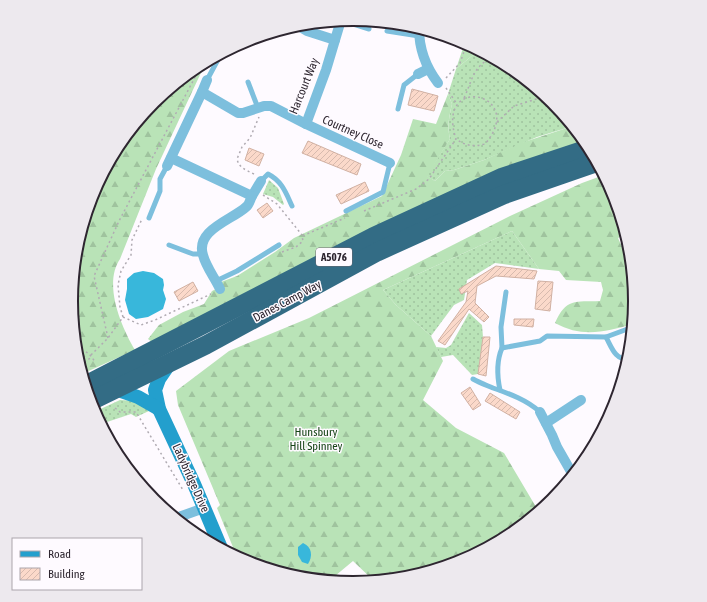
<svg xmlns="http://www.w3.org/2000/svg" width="707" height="602" viewBox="0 0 707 602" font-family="'Asap Condensed',sans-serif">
<defs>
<pattern id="grass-dots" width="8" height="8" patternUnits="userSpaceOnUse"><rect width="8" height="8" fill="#b9e3b7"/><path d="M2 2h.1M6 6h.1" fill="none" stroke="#9fc39e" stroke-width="1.8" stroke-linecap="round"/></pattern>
<pattern id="forest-firs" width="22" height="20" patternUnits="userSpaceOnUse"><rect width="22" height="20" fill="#b9e3b7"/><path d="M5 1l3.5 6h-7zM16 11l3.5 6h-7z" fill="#9fc39e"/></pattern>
<pattern id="building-hatch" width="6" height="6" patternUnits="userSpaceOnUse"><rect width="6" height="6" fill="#fbd9ca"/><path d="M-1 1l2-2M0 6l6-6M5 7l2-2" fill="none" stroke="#d7baae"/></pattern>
</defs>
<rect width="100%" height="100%" fill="#fefaff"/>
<g fill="url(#grass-dots)">
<path d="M 479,50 L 510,67 L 553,102 L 573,126 L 537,137 L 484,160 L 454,170 L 445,171 L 435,181 L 426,176 L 450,139 C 447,126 449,117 452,104 L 448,94 L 456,69 Z"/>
<polygon points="269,180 278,188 284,204 283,205 273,197 263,194"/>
<polygon points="512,231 539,269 495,263 467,280 464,300 454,305 431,336 396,305 383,290"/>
<polygon points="469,313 482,325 483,337 478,374 472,375 453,355 441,357 436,347 446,348 451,345"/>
<polygon points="120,400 136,401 149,411 136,417 131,414 101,424 94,412"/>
</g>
<g fill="url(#forest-firs)">
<polygon points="465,42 479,50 456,69"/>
<path d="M 206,62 L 156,169 L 120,259 C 103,284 121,326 135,350 L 82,374 C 52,272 91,154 172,87 C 183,78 194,68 206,62 Z"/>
<path d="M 448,94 L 452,104 C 449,117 447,126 450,139 L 427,176 L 435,181 L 445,171 L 454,170 L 484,160 L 521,143 L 573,126 L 586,142 L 152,342 L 148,339 L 159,325 L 183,312 L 204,304 L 212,291 L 222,286 L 221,282 L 237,276 L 275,252 L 294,238 L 382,196 L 401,155 L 413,119 L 436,124 Z"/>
<path d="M 604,175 L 614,193 L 626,234 L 618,238 L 633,271 L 635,301 L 633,324 C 605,332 582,338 555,323 C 566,298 575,302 600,301 L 603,290 L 601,282 L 566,280 L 559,271 L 539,269 L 512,231 L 383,290 L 396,305 L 431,336 L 443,361 L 423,400 L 456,428 L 504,453 L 539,512 L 510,536 L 461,562 L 408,578 L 374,581 L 353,561 L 329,581 L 298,578 L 245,561 L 237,557 L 217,508 L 220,505 L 178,405 L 176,391 L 229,351 L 309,318 L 510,216 L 582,183 Z"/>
</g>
<g fill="#38b7db">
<polygon points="143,271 154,273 163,279 164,285 163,290 166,299 163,309 148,317 136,319 129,314 125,300 127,289 127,279 134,273"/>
<path d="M 303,543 C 312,547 313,556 308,564 L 302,562 L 298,555 L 298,547 Z"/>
</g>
<g fill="url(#building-hatch)" stroke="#d1b1a3">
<polygon points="412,89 438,96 434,111 408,105"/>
<polygon points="308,141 361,164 357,175 302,153"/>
<polygon points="249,148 264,154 259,166 245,160"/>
<polygon points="365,182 369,191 341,204 336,195"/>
<polygon points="267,203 273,211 263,218 257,210"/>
<polygon points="496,266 537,271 534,279 496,276 477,286 475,303 489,317 484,322 469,309 445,345 438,341 466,302 468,291 461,294 459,289"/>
<polygon points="538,281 553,282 550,311 535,309"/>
<polygon points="193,282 198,291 179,301 174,292"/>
<polygon points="514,319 534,319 533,327 514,325"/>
<polygon points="483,337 490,337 486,376 478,374"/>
<polygon points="470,387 481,405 473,410 461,393"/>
<polygon points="490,393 520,412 516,419 485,401"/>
</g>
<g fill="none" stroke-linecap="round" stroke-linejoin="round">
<g stroke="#b0abb2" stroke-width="1.5" stroke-dasharray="2 3" stroke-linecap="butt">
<polyline points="446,78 460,63 467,43"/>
<polyline points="446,88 457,104"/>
<path d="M 464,98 C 473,79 472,68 492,57"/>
<polyline points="497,122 514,106 546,96"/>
<path d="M 254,174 C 246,170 239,168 237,159 L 242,147 L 250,138 L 259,117"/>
<polyline points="263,195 277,204 302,235"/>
<path d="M 364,211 L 416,189 L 429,179 L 456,139 C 434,72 529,93 485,144 C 473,147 466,146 456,139"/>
<polyline points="282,252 296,247 303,241 302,236 345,218"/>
<polyline points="123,317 141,325 155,320 211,294"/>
<polyline points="123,317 120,307 118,285 121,271 131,255 132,240 142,219"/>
<polyline points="108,338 94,276 119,221 202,64"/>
<path d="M 76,350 C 87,350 90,354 95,362"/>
<polyline points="91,355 108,338 123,317"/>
<polyline points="80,365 92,357"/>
<polyline points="115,408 120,412 136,412 183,490"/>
</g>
<g stroke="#7dbfdd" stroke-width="5">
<polyline points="341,20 369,29"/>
<polyline points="387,31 419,36"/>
<polyline points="207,80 221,54"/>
<polyline points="248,82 258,108"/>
<polyline points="398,109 404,85 418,74"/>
<path d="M 261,181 L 268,174 C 282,181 286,193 292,206"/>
<polyline points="346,211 383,192 390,163"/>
<polyline points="149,218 160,191 160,179 167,166"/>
<polyline points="169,245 193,254 202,254"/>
<polyline points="216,281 237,271 279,245"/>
<polyline points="506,292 501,327 502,348 540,341 547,336 606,337 633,327"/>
<path d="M 606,337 C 612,348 615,360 629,359"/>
<path d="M 473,379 C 480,383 486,385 493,388 C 510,394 527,400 540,412"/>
<path d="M 500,390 C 497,376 496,362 502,348"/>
</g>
<g stroke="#7dbfdd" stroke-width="10">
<polyline points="297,25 307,31 335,40"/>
<path d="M 419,28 C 419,49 425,66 438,83"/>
<polyline points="418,74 428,69"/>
<polyline points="207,80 202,92 238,113 243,113 264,106 271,106 306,124 326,70 341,20"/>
<polyline points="306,124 390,163"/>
<polyline points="171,158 252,196 261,181"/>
<polyline points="167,166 202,92"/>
<path d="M 220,289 C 215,278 206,267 203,255 C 195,230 232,220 246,207 C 249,205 250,200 252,196"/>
<polyline points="540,412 552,435 557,447 573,475"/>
<polyline points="546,423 581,400"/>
<polyline points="176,518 204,508"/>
</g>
<g stroke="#239fcd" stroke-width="14">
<polyline points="170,363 159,379 155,390 159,409 194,484 221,548"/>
<polyline points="115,389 138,397 159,409"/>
</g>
<g stroke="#336c85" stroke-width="19">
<polyline points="86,385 373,237 503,177 590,148"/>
<polyline points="91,401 206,345 377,252 503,195 598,162"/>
</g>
</g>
<g text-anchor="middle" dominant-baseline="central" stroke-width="3" stroke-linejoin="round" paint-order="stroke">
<rect fill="#fefaff" stroke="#6c666e" stroke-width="1" x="316" y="248" width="36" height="18" rx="3"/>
<g font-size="11" font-weight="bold" fill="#2e2630">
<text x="334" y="257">A5076</text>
</g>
<g font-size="12" fill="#2e2630" stroke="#fefaff">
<text transform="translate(304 86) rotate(-68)">Harcourt Way</text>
<text transform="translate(353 132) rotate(24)">Courtney Close</text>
<text transform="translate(287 301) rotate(-28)">Danes Camp Way</text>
<text transform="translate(191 478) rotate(66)">Ladybridge Drive</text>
</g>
<g font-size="12" fill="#174518" stroke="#fefaff">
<text x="316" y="432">Hunsbury<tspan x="316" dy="14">Hill Spinney</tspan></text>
</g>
</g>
<path d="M0 0H707V602H0ZM78 301a275 275 0 1 1 550 0a275 275 0 1 1-550 0Z" fill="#ede9ee" fill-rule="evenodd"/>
<path fill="none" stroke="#2e2630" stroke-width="2" d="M78 301a275 275 0 1 1 550 0a275 275 0 1 1-550 0Z"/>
<rect x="12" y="538" width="130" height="52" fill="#fefaff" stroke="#aba5ac"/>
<rect x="20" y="551" width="20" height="6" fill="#239fcd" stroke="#aba5ac"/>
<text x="48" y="558" font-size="12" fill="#2e2630">Road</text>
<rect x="20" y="568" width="20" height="12" fill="url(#building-hatch)" stroke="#aba5ac"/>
<text x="48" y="578" font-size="12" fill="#2e2630">Building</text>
</svg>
